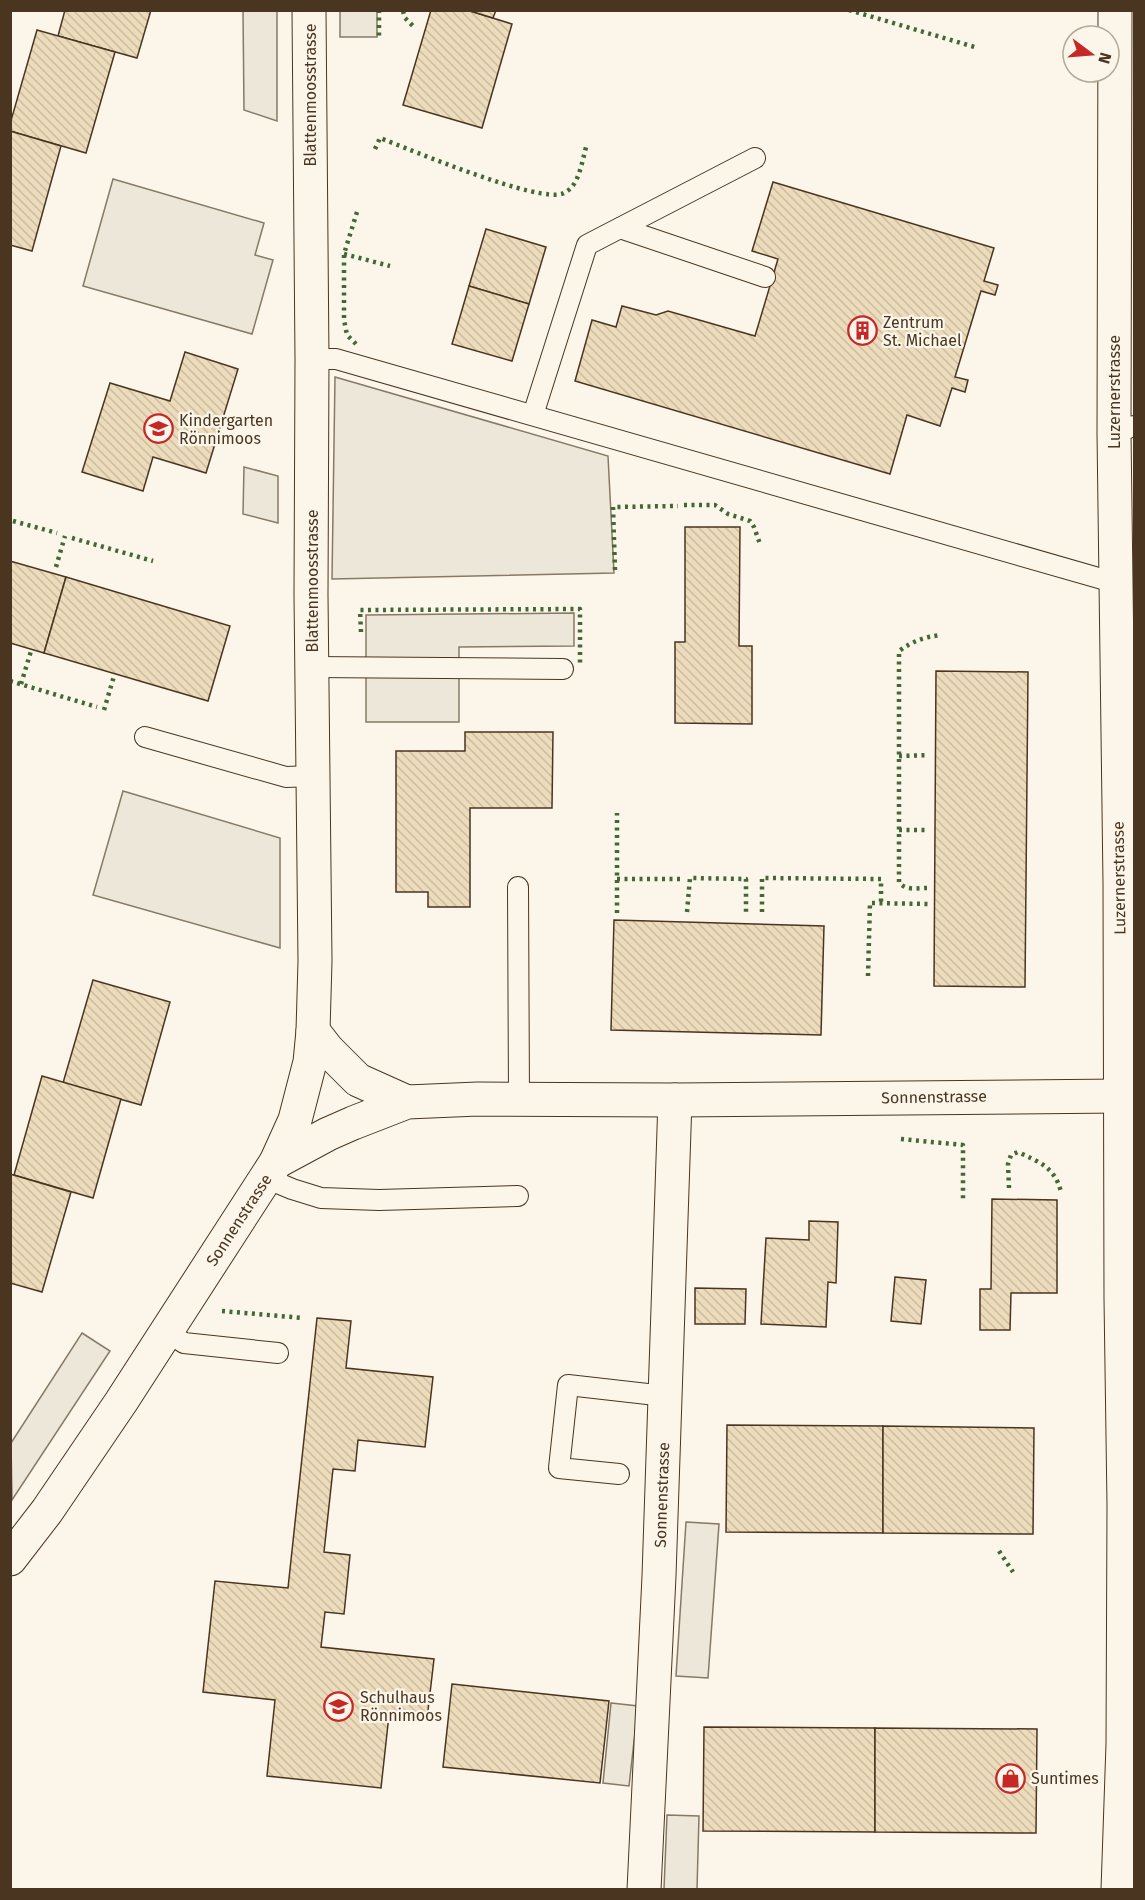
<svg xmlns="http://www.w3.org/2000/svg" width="1145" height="1900" viewBox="0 0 1145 1900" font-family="'Fira Sans',sans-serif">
<defs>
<pattern id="building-back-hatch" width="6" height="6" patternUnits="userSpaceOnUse" patternTransform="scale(1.5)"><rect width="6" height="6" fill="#ecdcbc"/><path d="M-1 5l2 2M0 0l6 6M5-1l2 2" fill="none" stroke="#ccbda1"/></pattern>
</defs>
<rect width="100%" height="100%" fill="#fbf6e9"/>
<g fill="#ede7d9" stroke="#887966" stroke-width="1.5">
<polygon points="243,11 277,11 277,121 244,110"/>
<rect x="340" y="11" width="37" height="26"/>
<polygon points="113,179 264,223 255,255 273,260 252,334 83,286"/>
<polygon points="335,377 608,456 614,573 332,579"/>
<polygon points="244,467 278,476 278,523 243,514"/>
<polygon points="574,613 574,646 459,647 459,722 366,722 366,615"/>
<polygon points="123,791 280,838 280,948 93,895"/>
<polygon points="82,1333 110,1351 12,1500 11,1443"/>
<polygon points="686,1522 719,1524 708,1678 676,1676"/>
<polygon points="611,1703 638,1706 629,1786 603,1783"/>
<polygon points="667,1815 699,1816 697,1889 664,1889"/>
</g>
<g fill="url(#building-back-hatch)" stroke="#4a3520" stroke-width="1.5">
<polygon points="65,10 151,10 137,58 58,36"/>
<polygon points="431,10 467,10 512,24 482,128 403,105"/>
<polygon points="467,10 496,10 493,18"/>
<polygon points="37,30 115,52 86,153 10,131 10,124"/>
<polygon points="10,131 61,146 32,251 10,245"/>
<polygon points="773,182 994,248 984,281 998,285 995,295 981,291 955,377 968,380 965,392 952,388 940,426 907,415 890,474 575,381 592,320 616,327 622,306 656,315 668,311 755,336 778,259 752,251"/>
<polygon points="486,229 546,247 529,304 469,286"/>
<polygon points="469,286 529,304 512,361 452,344"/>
<polygon points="185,352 238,369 206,473 153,457 143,491 82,472 110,383 170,401"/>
<polygon points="685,527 740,527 739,646 752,646 752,724 675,723 675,642 685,642"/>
<polygon points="10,561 66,577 44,653 10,643"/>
<polygon points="66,577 230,626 208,701 44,653"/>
<polygon points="936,671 1028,672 1025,987 934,986"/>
<polygon points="465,732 553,732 552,808 470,808 470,907 428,907 428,892 396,892 396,751 465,751"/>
<polygon points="614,920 824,926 821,1035 611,1030"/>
<polygon points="93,980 170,1002 141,1105 63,1083"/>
<polygon points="42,1076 121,1099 93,1198 14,1175"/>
<polygon points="10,1174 71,1192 42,1292 10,1283"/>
<polygon points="992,1199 1057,1200 1057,1293 1011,1293 1010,1330 980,1330 980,1289 991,1289"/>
<polygon points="809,1221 838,1222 836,1283 828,1282 826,1327 761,1324 766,1238 809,1240"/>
<polygon points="895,1277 926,1280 921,1324 891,1321"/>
<polygon points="695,1288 746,1289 745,1324 695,1324"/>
<polygon points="317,1318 351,1321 346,1368 433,1377 425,1447 358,1440 355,1471 333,1469 324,1552 350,1555 344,1614 325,1612 321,1647 434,1659 427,1719 389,1715 381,1788 267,1776 275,1700 203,1692 215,1581 288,1588"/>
<polygon points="727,1425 883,1426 883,1533 726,1532"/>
<polygon points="883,1426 1034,1428 1033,1534 883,1533"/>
<polygon points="452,1684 609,1701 600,1783 443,1767"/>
<polygon points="704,1727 875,1728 875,1832 703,1831"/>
<polygon points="875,1728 1037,1729 1036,1833 875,1832"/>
</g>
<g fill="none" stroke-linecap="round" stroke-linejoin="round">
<defs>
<g id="lane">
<polyline points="620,228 765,277"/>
<polyline points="312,359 336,359 1116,583"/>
<polyline points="533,415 587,245 755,158"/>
<polyline points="1114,433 1134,426"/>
<polyline points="312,667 563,669"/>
<polyline points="145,737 286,777 313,776"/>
<polyline points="518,887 519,1098"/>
<polyline points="266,1178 292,1189 321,1198 379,1200 518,1196"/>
<polyline points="166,1331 184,1343 278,1353"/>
<polyline points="619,1474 559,1468 568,1385 665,1396"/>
</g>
<g id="street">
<polyline points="313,1031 327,1049 358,1080 407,1102"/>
<polyline points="276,1162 295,1120 310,1062 313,1031 315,961 311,595 312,359 309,10"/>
<polyline points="10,1559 47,1511 121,1402 276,1162 328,1134 353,1123 407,1102 478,1099 675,1100 1121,1096"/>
<polyline points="644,1890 659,1576 675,1100"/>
</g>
<polyline id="secondary" points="1115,10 1114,433 1120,883 1121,1299 1124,1505 1123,1744 1118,1890"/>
</defs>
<use href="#lane" stroke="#4a3520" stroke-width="22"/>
<use href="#street" stroke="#4a3520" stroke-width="35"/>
<use href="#secondary" stroke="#4a3520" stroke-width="35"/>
<use href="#lane" stroke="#fbf6e9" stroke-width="20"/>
<use href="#street" stroke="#fbf6e9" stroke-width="33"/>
<use href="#secondary" stroke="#fbf6e9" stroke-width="33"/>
<g stroke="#436837" stroke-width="4.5" stroke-dasharray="3 4.5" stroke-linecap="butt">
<polyline points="379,10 379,36"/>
<polyline points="849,10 978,48"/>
<polyline points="403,11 405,18 414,27"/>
<path d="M 375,149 L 380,138 C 409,149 541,205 564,193 C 580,186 582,159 587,144"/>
<polyline points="344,254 390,266"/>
<polyline points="356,344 347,335 344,320 344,254 357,212"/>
<polyline points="684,505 715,505 728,514 750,521 754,527 760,544"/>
<polyline points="13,521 57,533"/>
<polyline points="72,538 153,561"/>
<polyline points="56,567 65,536"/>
<polyline points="615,570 613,507 678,506"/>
<polyline points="361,632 360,610 580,609 580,666"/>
<polyline points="10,681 97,707"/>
<polyline points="21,684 31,651"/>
<polyline points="104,710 114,676"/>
<polyline points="899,756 929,755"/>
<polyline points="899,830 929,830"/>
<polyline points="617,879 681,879"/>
<path d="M 927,888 C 918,888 905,891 899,882 L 899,651 C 913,641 924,637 941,635"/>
<polyline points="687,912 690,878 746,879 746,913"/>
<polyline points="762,912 762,878 881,879 881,903"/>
<polyline points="617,913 617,813"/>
<polyline points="868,976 870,903 930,904"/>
<polyline points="901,1139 963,1145 963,1200"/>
<path d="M 1009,1188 L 1008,1164 L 1011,1155 L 1018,1152 C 1039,1162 1055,1167 1061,1192"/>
<polyline points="222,1311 303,1318"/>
<polyline points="999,1551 1013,1572"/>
</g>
</g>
<defs>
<symbol id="building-ring" viewBox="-11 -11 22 22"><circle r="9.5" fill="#fbf6e9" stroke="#c62828" stroke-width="1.5"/><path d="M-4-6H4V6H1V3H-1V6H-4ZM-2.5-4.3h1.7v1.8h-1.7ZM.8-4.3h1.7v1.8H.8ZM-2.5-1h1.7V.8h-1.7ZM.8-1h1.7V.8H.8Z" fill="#c62828"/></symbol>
<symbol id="school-ring" viewBox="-11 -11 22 22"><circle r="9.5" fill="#fbf6e9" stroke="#c62828" stroke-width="1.5"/><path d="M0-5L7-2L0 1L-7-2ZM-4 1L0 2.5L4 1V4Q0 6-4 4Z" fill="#c62828"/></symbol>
<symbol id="shop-ring" viewBox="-11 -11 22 22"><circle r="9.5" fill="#fbf6e9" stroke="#c62828" stroke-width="1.5"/><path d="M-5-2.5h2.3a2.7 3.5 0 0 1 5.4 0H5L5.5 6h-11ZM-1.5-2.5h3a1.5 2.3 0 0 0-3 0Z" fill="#c62828"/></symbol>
</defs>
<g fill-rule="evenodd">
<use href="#building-ring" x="846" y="314" width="33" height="33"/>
<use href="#school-ring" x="142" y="412" width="33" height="33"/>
<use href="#school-ring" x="322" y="1690" width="33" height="33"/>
<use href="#shop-ring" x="994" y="1762" width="33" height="33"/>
</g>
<g text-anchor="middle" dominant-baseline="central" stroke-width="4.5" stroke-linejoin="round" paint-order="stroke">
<g font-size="16" fill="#4a3520" stroke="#fbf6e9">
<text transform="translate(310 95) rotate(-90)">Blattenmoosstrasse</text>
<text transform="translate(1114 392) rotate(-90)">Luzernerstrasse</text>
<text transform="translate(312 581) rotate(-90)">Blattenmoosstrasse</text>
<text transform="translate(1119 878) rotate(-91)">Luzernerstrasse</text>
<text transform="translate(934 1097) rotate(-1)">Sonnenstrasse</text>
<text transform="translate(239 1220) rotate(-57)">Sonnenstrasse</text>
<text transform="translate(662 1495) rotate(-88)">Sonnenstrasse</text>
</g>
<g font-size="16" fill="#4a3520" stroke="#fbf6e9" text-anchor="start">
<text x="883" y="322">Zentrum<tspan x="883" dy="18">St. Michael</tspan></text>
<text x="179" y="420">Kindergarten<tspan x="179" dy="18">Rönnimoos</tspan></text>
<text x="360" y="1697">Schulhaus<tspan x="360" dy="18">Rönnimoos</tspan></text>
<text x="1031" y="1778">Suntimes</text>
</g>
</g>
<rect width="1145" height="1900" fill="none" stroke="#4a3520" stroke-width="24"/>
<g transform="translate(1091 54) rotate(106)"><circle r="28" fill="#fbf6e9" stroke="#b4a999" stroke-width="1.5"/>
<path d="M0-4.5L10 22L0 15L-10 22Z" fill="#c62828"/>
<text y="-9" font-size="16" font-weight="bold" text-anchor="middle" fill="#4a3520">N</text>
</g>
</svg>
